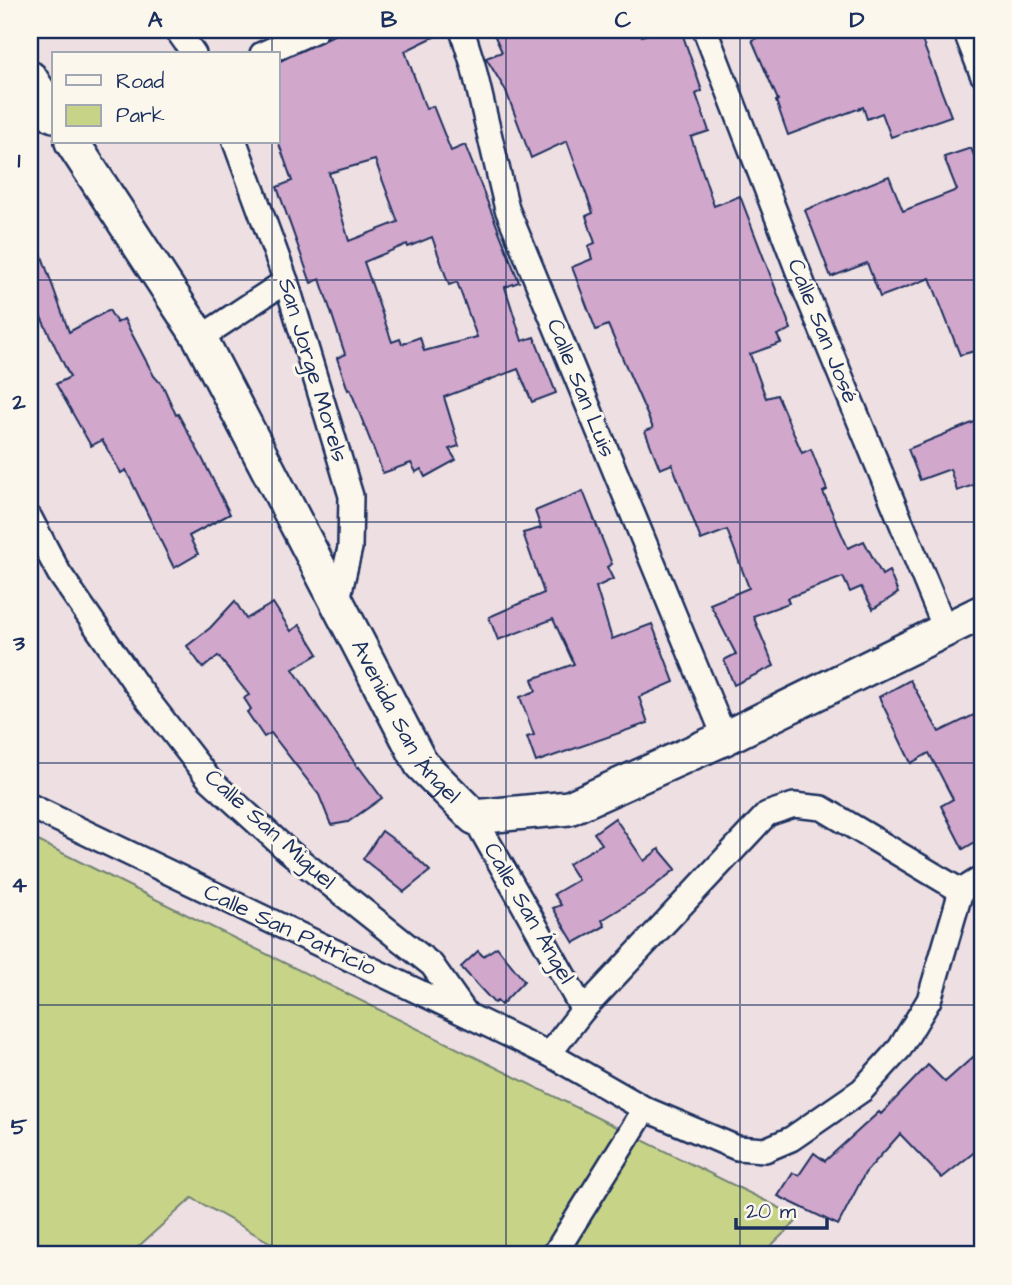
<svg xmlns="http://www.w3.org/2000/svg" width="1012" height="1285" viewBox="0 0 1012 1285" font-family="'Architects Daughter',sans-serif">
<rect width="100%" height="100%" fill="#eedfe2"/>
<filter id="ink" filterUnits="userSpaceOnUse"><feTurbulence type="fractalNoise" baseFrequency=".0143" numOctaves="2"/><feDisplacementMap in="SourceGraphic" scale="14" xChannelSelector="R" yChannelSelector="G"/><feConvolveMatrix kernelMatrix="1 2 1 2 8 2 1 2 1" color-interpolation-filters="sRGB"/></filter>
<g filter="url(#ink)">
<polygon fill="#c7d487" stroke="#718272" stroke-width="2" points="30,837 800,1218 761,1255 292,1255 192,1198 129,1255 30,1255"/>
<g fill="#d1a7cc" stroke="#1b2f5e" stroke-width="2" fill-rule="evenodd">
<path d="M 344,30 L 448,30 L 405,51 L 426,109 L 433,106 L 451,151 L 465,145 L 519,282 L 505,287 L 522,341 L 534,337 L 556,393 L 532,402 L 518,369 L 444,397 L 459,446 L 449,449 L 456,460 L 425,477 L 421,469 L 416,472 L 411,463 L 383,473 L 350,389 L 348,390 L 337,358 L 345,354 L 320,279 L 311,283 L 277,187 L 292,181 L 278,141 L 278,62 ZM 375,160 L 398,222 L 349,241 L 329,173 ZM 432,237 L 449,285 L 457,282 L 477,337 L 424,351 L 420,337 L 402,344 L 400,339 L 392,342 L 364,262 L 407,244 L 408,247 Z"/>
<polygon points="492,30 640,30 642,36 660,30 681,30 702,91 696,94 709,131 691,137 714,206 740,196 791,329 777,335 781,343 750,354 766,398 777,395 802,453 811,449 827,490 823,492 848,548 864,541 882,575 889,571 898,593 873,609 861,587 850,592 843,577 787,598 789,603 753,616 774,666 734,685 724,660 736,654 710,604 749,588 727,530 701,540 672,464 660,469 645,431 653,428 608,325 596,330 572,267 592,259 588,246 595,243 586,216 593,213 567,141 531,158 506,91 486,58 502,52"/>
<polygon points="776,30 918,30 951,116 891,137 882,113 867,119 863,107 788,135 776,101 778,100 752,40"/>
<polygon points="971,148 982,174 980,175 982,180 982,349 960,355 930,278 880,297 867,263 831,277 805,210 889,176 903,211 957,190 944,157"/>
<polygon points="33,231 69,332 109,310 117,323 124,319 154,376 163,386 176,415 178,414 202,458 230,514 189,536 198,554 174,568 126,470 121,473 102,440 91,446 56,384 70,377 37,309 30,313 30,232"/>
<polygon points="982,419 982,482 957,491 950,469 920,480 908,449"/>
<polygon points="583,491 612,564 607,567 613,579 596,587 612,639 652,624 674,682 639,697 648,723 536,762 527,737 534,735 520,697 536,691 532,679 574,664 553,619 498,640 489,617 544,593 523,533 541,528 535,511"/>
<polygon points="235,601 246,619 273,603 291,631 300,625 318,654 293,669 358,768 359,767 382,798 348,822 331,825 319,795 271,733 264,737 247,712 251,709 244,698 249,695 218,656 203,668 187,646 210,628"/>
<polygon points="910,680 939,732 982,711 982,838 963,849 941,806 953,799 929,753 911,763 879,697"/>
<polygon points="615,818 644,861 659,849 676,869 644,894 602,920 605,926 574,943 553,908 561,905 554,894 578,880 568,864 602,844 594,833"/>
<polygon points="382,831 408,850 430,871 404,892 363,859"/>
<polygon points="497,947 524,981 501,1005 497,1001 494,1003 461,967 478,951 483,956"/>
<polygon points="982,1049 982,1146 942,1178 900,1134 865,1173 838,1225 778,1196 793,1173 799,1175 814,1153 825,1161 879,1112 881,1114 928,1065 945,1082"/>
</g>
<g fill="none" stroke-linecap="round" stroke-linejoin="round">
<defs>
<g id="street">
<polyline points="177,30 194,54"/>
<polyline points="462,30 473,65 507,209 725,738"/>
<polyline points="705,30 806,292 946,631"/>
<polyline points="965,30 982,74"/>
<polyline points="262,54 316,30"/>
<polyline points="235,142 286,281 351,496 350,548 337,604"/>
<polyline points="200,338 286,281"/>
<polyline points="30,518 59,573 137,686 209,779 287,850 432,965 465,1012"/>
<polyline points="30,806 549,1054 645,1109 737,1148 765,1150 791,1139 862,1090 900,1048 929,1000 961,891 982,878"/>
<polyline points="474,817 583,1010"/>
<polyline points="549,1054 583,1010 767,814 794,805 822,808 961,891"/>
<polyline points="554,1255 645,1109"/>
</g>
<g id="secondary">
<polyline points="30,78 54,115"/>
<path id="s1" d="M 72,142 L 200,338 L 421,764 L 474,817 L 569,808 L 725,738 L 982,612"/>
</g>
</defs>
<use href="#street" stroke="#1b2f5e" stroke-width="28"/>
<use href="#secondary" stroke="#1b2f5e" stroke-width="38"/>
<use href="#street" stroke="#fbf7ec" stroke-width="23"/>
<use href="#secondary" stroke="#fbf7ec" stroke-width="33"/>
</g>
</g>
<path fill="none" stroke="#1b2f5e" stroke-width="2" stroke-opacity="0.55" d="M 272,30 L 272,54M 506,30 L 506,1255M 740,30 L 740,1255M 272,142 L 272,1255M 30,280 L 982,280M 30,522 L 982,522M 30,763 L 982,763M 30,1005 L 982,1005"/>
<g text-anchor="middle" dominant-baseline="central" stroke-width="6" stroke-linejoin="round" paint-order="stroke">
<g font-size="23" fill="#1b2f5e" stroke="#fbf7ec">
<text transform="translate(823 331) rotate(68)">Calle San José</text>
<text transform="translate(313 370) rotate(73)">San Jorge Morels</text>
<text transform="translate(581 388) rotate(68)">Calle San Luis</text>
<text stroke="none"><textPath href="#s1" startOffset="670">Avenida San Ángel</textPath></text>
<text transform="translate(270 829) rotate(42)">Calle San Miguel</text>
<text transform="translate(529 913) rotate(60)">Calle San Ángel</text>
<text transform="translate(290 930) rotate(25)">Calle San Patricio</text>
</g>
</g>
<rect width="1012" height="1285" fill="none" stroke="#fbf7ec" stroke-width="77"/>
<rect x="52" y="52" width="228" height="91" fill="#fbf7ec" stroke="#a1a7b3" stroke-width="2"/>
<rect x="66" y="75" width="35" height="10" fill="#fbf7ec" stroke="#a1a7b3" stroke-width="2"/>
<text x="116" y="88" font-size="21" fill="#1b2f5e">Road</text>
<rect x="66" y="105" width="35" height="21" fill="#c7d487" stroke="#a1a7b3" stroke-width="2"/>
<text x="116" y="122" font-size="21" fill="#1b2f5e">Park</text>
<path d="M736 1218v10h91v-10" fill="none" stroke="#1b2f5e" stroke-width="3.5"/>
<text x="746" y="1218" font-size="21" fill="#1b2f5e" stroke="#fbf7ec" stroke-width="5" paint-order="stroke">20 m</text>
<rect x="38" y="38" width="936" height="1208" fill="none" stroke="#1b2f5e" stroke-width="2.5"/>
<g font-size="23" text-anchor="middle" font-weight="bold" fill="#1b2f5e">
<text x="155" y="27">A</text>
<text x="389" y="27">B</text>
<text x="623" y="27">C</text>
<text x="857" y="27">D</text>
<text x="19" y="167">1</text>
<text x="19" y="409">2</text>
<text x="19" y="650">3</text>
<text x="19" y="892">4</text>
<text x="19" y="1134">5</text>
</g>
</svg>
